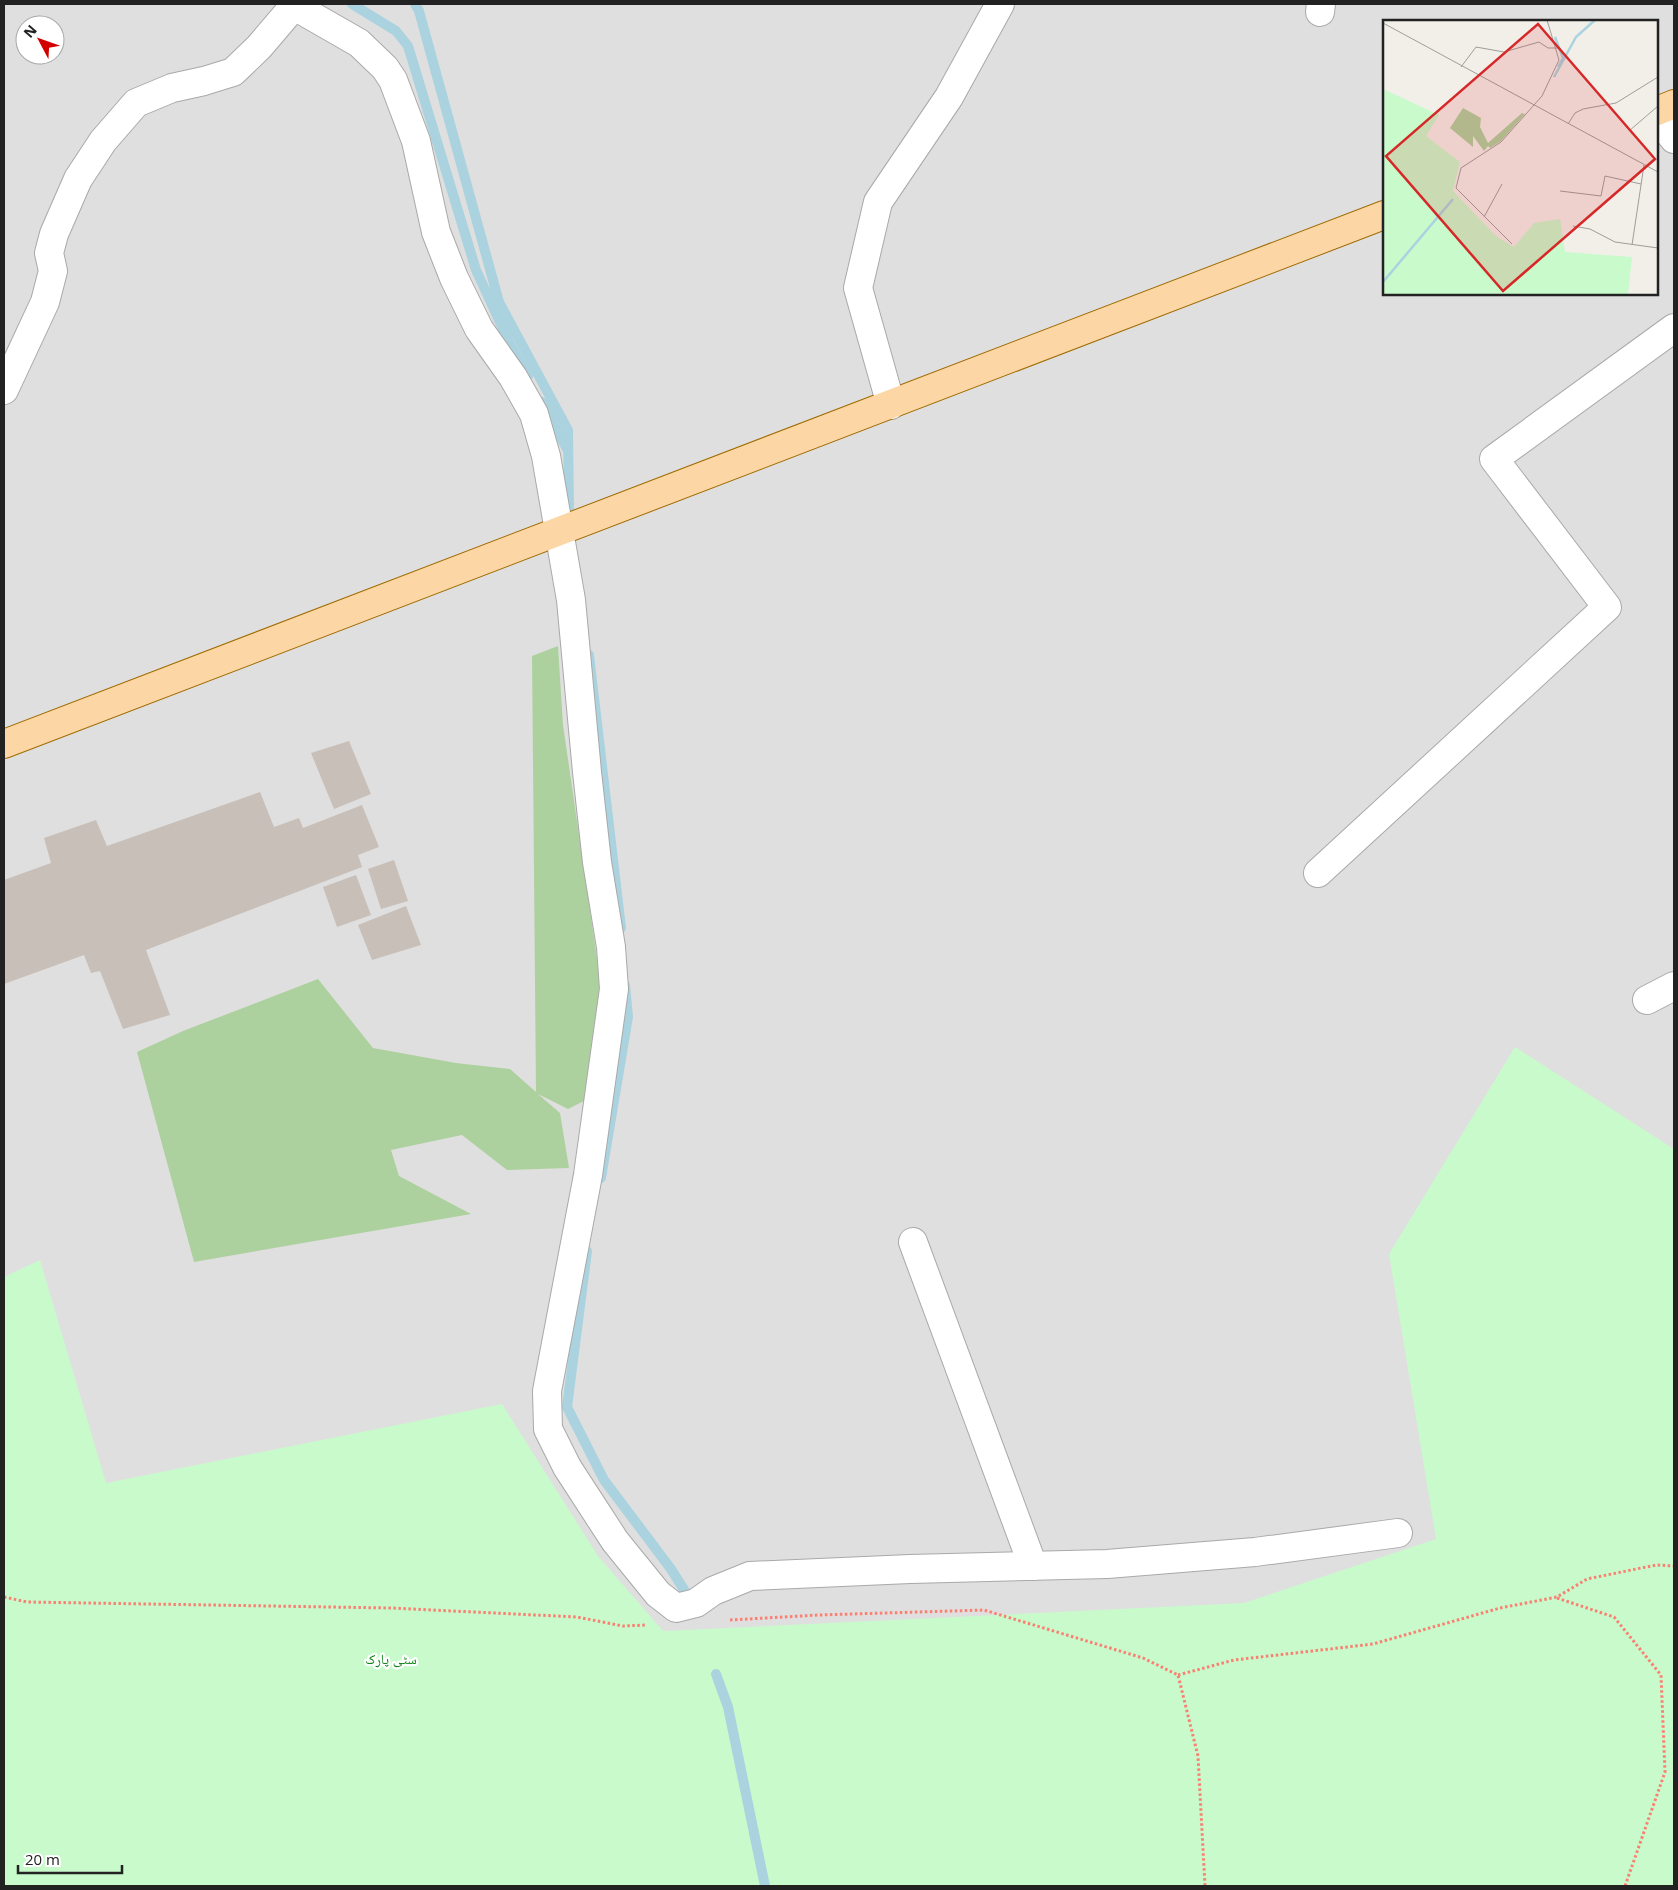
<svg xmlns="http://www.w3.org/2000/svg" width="1678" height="1890" viewBox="0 0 1678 1890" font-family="'Open Sans','Noto Naskh Arabic',sans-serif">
<rect width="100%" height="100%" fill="#f2efe9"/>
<path fill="#e0dfdf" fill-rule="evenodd" d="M 4,4 L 1674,4 L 1674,1886 L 4,1886 ZM 1384,21 L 1657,21 L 1657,294 L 1384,294 ZM 25,25 L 55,25 L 55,55 L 25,55 Z"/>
<polygon fill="#add19e" points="558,646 563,725 601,986 586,1100 568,1109 538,1094 560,1113 569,1168 507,1170 462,1135 391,1150 399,1176 471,1214 194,1262 137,1052 183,1031 318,979 373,1048 456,1063 510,1069 536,1092 532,656"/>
<polygon fill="#c8facc" points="1515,1047 1674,1149 1674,1886 4,1886 4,1277 40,1260 106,1483 502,1404 598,1556 663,1631 1244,1603 1436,1539 1389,1254"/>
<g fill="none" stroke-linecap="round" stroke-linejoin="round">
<g stroke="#aad3df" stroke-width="10">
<polyline points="352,4 396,31 408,46 476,270 510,344 528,376"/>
<polyline points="415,4 419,11 499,302 568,430 569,509"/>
<polyline points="542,402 567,449"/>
<polyline points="589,655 621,928"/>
<polyline points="601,1178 628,1017 625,985"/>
<polyline points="587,1251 567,1407 604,1480 671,1569 686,1593"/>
<polyline points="716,1674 728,1707 765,1886"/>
</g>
</g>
<g fill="#c7bfb8">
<polygon points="349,741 371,794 334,809 311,753"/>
<polygon points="260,792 274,827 299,818 303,828 362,805 379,847 358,855 362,867 146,950 170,1015 123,1029 100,971 91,973 84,955 4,984 4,880 51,863 44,838 96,820 107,846"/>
<polygon points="394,860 408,901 381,909 368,869"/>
<polygon points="356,875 371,915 337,927 323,887"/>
<polygon points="406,906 421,945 372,960 358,925"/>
</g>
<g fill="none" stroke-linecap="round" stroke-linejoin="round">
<defs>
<g id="minor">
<polyline points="291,4 359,43 385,68 393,80 416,141 436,232 454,278 479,329 513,377 534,414 546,456 571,600 587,772 597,862 611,947 614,989 588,1175 547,1391 548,1429 567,1467 615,1541 658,1594 676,1608 696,1603 713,1591 750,1576 910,1569 1107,1564 1255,1552 1398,1533"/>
<polyline points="1320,12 1321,4"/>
<polyline points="1657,118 1674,139"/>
<polyline points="4,390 45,302 53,271 49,253 54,234 78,179 103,141 136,103 172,88 204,81 233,72 259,47 294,6"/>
<polyline points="891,405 858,288 878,202 949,97 1000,4"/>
<polyline points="1318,873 1607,607 1494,459 1674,328"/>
<polyline points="1647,1000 1674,986"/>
<polyline points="913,1242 1033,1566"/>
</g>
<g id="major">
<polyline points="1657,111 1674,104"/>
<polyline points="4,744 1384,215"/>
</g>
</defs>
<use href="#minor" stroke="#a9a9a9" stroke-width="30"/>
<use href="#major" stroke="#a06b00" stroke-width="30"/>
<g stroke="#fa8072" stroke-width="3" stroke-dasharray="2.5 2.5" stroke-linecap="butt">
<polyline points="4,1597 27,1602 391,1608 577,1617 623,1626 646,1625"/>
<polyline points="1557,1598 1614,1617 1661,1675 1665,1772 1625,1886"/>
<polyline points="730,1620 819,1615 984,1610 1143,1658 1178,1675 1198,1756 1205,1886"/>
<polyline points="1178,1675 1234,1660 1373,1644 1500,1608 1557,1597 1587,1579 1656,1565 1674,1566"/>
</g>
<use href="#minor" stroke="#fff" stroke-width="28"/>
<use href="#major" stroke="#fcd6a4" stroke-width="28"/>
</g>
<g text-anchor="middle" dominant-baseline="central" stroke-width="4.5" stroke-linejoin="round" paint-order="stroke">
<g font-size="14" fill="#0c8416" stroke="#fff">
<text x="391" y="1658">سٹی پارک</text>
</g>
</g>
<g transform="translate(1383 20)">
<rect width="275" height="275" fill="#f2efe9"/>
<path d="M 80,88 L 98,98 L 97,107 L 105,123 L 139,93 L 142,94 L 118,121 L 107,128 L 105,126 L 101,131 L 90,116 L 90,127 L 67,108 Z" fill="#add19e"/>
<path d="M 0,69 L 56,95 L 43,116 L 77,142 L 70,171 L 113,216 L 131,227 L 151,203 L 177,199 L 182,232 L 249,237 L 245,275 L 0,275 Z" fill="#c8facc"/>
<path fill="none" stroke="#aad3df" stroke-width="2.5" d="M 172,17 L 180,38 L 175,47M 171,57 L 193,17 L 212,0M 0,262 L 70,179"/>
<path fill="none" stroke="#9f9d99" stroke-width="1" d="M 0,3 L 275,152M 78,47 L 93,27 L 121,32 L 156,22 L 165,28 L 175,28M 185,104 L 192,93 L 200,89 L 233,83 L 275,57M 246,111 L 275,86M 177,171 L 218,176 L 222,156 L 258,164M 101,197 L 119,164M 190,206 L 207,209 L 232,222 L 275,228M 129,224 L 73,168 L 78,148 L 118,122 L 159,76 L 176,40 L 164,0M 249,225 L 261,145"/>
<path fill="#d62828" fill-opacity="0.15" stroke="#d62828" stroke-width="2.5" d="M 155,4 L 272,139 L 120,271 L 3,136 Z"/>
<rect width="275" height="275" fill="none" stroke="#222" stroke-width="2.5"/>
</g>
<rect width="1678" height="1890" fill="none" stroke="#222222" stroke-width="10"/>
<g transform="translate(40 40) rotate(311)"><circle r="24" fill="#ffffff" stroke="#a7a7a7"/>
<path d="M0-4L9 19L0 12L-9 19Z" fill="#d40000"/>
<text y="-8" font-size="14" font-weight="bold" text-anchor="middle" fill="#222222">N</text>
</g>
<path d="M18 1865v8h104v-8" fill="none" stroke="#222222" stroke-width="2.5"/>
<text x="25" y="1865" font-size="15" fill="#222222" stroke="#ffffff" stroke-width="4" paint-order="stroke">20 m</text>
</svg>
